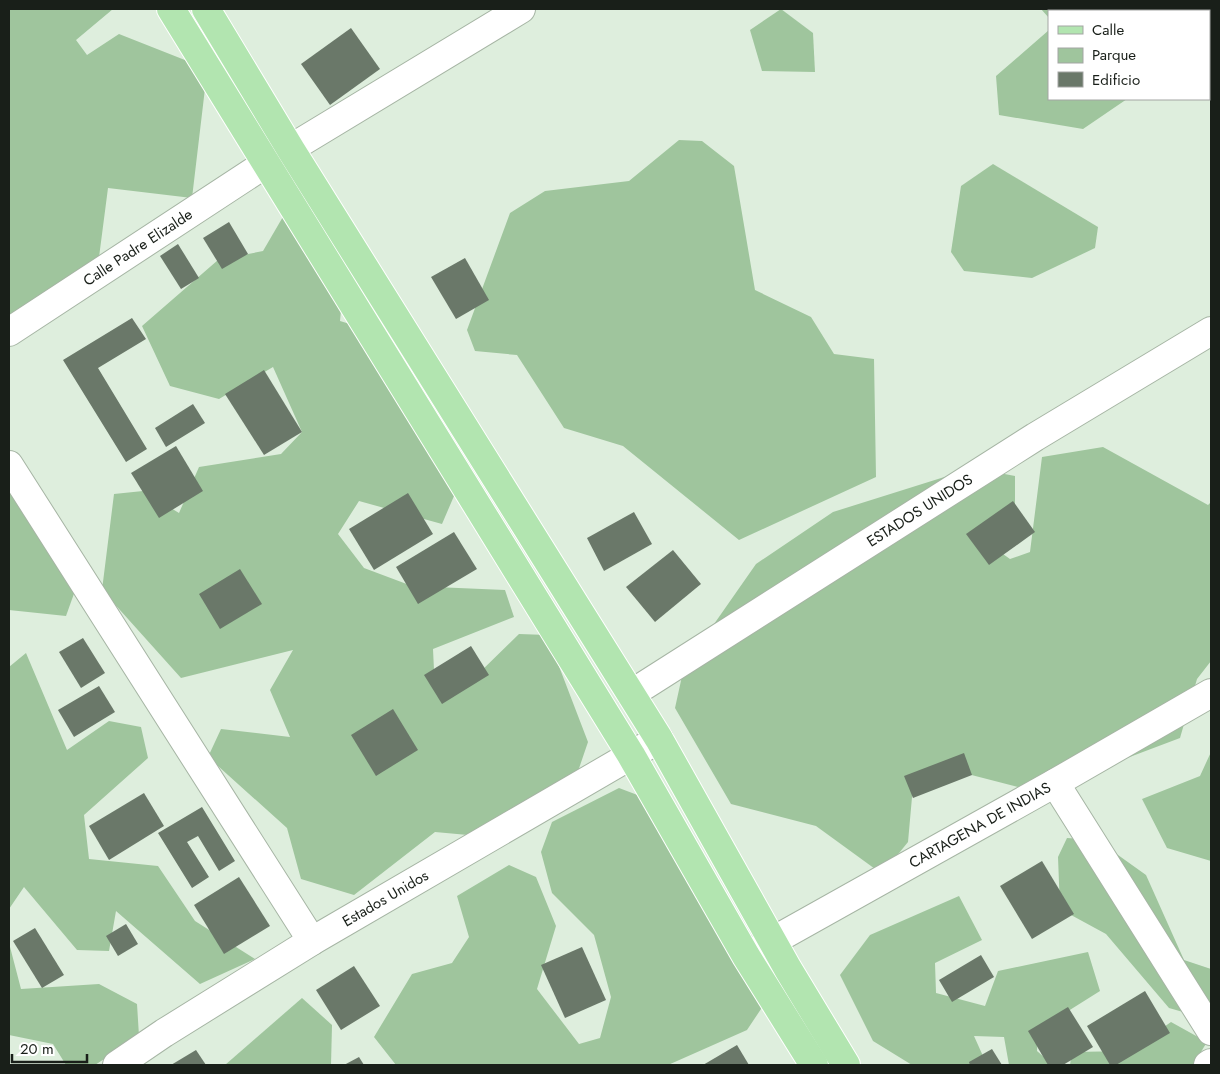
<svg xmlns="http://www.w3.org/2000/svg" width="1220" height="1074" viewBox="0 0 1220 1074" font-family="Jost,sans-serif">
<rect width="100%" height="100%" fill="#deeedd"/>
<g fill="#9fc59d">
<polygon points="9,9 113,9 76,40 87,55 119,34 195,64 206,80 192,198 108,188 98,265 9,320"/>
<polygon points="781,9 813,33 815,72 762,71 750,30"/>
<polygon points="1041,9 1203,9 1202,11 1049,11 1049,18"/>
<polygon points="1049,30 1049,99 1127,99 1083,129 999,115 996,76"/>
<polygon points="679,140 702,141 734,166 755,290 811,317 834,354 874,359 876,477 739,540 623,446 564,428 517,355 475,351 467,330 510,213 545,191 629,181"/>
<polygon points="993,164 1098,227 1095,248 1032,278 964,271 951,252 961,186"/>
<polygon points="284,215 344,278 340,321 373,331 463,475 442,524 359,501 338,534 364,568 412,586 505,590 514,617 433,649 434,670 474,678 519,634 547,635 588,742 574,783 490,837 435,832 354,895 301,879 287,828 208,757 221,729 290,737 270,690 293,650 181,678 102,590 114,494 143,491 179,513 199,467 281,454 302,432 273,367 219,399 170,386 142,326 218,260 263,251"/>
<polygon points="1103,447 1208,505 1211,502 1211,661 1197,679 1180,738 1037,792 956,771 913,786 908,842 882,874 816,826 731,804 675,708 684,667 756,564 833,512 973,468 1015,476 1015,513 979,537 1010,559 1030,552 1042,457"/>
<polygon points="9,463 76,588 66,616 9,610"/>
<polygon points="26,653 67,750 109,721 141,727 148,758 84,815 89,859 158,866 195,921 255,959 200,984 116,911 109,951 77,950 24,887 9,909 9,667"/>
<polygon points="1211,752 1211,861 1167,848 1142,799 1200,776"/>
<polygon points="619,788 648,799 777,985 747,1030 668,1065 396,1065 374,1037 412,974 452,963 469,937 457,896 509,865 536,877 556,926 537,989 579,1044 600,1038 611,997 594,935 552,893 541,852 552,822"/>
<polygon points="1067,838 1097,840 1146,875 1184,960 1211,969 1211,1020 1169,1008 1106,934 1060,909 1058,857"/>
<polygon points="959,896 982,940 935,963 936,993 985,1006 998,971 1088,952 1100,991 1038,1030 1037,1051 1053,1065 1009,1065 1004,1037 974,1036 987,1065 912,1065 873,1041 840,975 870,935"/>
<polygon points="9,943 21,989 99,984 137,1004 139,1036 95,1065 66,1065 53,1044 9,1035"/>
<polygon points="302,998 332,1025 331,1065 225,1065"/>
<polygon points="1171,1022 1207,1042 1193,1065 1070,1065 1072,1052 1130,1051"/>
</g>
<g fill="#6a7869">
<polygon points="351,28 380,69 330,105 301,64"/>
<polygon points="229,222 248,254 222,269 203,238"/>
<polygon points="178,244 199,278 181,289 160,256"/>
<polygon points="465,258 489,300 456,319 431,277"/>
<polygon points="132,318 146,339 98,368 147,449 126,462 63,360"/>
<polygon points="264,370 302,432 264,455 225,394"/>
<polygon points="193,404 205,423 166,447 155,428"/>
<polygon points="176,446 203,491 159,518 131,473"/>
<polygon points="408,493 433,534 374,570 349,529"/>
<polygon points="1013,501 1035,532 989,565 966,534"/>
<polygon points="634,512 652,544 604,571 587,538"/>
<polygon points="454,532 477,569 418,604 396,567"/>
<polygon points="673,550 701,584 655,622 626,587"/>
<polygon points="240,569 262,604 220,629 199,594"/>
<polygon points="83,638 105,673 81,688 59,652"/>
<polygon points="471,646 489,675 442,704 424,675"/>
<polygon points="99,686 115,712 74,737 58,710"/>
<polygon points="393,709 418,750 376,776 351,735"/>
<polygon points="964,753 972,775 913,798 904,776"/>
<polygon points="144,793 164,826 109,860 89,826"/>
<polygon points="202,807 235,861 219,871 198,836 187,842 209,877 192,888 158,833"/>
<polygon points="1042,861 1074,914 1032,939 1000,886"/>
<polygon points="239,877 270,926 224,954 194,905"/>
<polygon points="126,924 138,944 118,956 106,936"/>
<polygon points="35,928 64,975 42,988 13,941"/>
<polygon points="582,947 606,1000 565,1018 541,965"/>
<polygon points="981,955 994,977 952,1002 939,980"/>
<polygon points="354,966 380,1006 341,1030 316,990"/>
<polygon points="1145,991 1170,1033 1116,1065 1110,1065 1087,1026"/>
<polygon points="1068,1007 1093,1047 1063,1065 1048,1065 1028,1031"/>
<polygon points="737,1045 749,1065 703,1065"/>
<polygon points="992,1049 1002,1065 970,1065 969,1062"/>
<polygon points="196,1050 206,1065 171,1065"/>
<polygon points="359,1057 364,1065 344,1065"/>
</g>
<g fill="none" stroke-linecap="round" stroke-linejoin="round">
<defs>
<g id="minor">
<path id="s1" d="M 9,332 L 265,164 L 521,9"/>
<polyline points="9,465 312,941"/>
<path id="s2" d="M 631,694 L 1035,437 L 1211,331"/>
<polyline points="1055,783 1211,1031"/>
<path id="s3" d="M 746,956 L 1055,783 L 1211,693"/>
<path id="s4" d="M 117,1065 L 164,1033 L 312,941 L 659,739"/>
<polyline points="1208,1065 1211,1063"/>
</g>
<g id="major">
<polyline points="171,9 631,755 746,956 814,1065"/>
<polyline points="206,9 291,150 659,739 788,969 846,1065"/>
</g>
</defs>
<use href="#minor" stroke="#a6b5a4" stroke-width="30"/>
<use href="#major" stroke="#fff" stroke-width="30"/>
<use href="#minor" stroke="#fff" stroke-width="28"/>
<use href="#major" stroke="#b2e5b0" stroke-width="28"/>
</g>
<g text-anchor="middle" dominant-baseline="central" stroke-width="4.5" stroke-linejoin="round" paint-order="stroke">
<g font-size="15" fill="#191f19" stroke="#fff">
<text stroke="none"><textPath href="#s1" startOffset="154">Calle Padre Elizalde</textPath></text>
<text stroke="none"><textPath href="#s2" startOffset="342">ESTADOS UNIDOS</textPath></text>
<text stroke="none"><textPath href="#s3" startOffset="268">CARTAGENA DE INDIAS</textPath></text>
<text stroke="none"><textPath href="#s4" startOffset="316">Estados Unidos</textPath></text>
</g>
</g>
<rect width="1220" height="1074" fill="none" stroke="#191f19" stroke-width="20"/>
<rect x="1048" y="10" width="162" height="90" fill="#ffffff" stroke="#a3a5a3"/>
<rect x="1058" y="26" width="25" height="8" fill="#b2e5b0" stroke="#a3a5a3"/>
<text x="1092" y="35" font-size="15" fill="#191f19">Calle</text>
<rect x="1058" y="48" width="25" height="15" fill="#9fc59d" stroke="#a3a5a3"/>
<text x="1092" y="60" font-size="15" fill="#191f19">Parque</text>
<rect x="1058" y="72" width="25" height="15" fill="#6a7869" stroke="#a3a5a3"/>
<text x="1092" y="85" font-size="15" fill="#191f19">Edificio</text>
<path d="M12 1054v8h75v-8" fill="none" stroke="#191f19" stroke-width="2.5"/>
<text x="20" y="1054" font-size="15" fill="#191f19" stroke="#ffffff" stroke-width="4" paint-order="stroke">20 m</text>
</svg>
